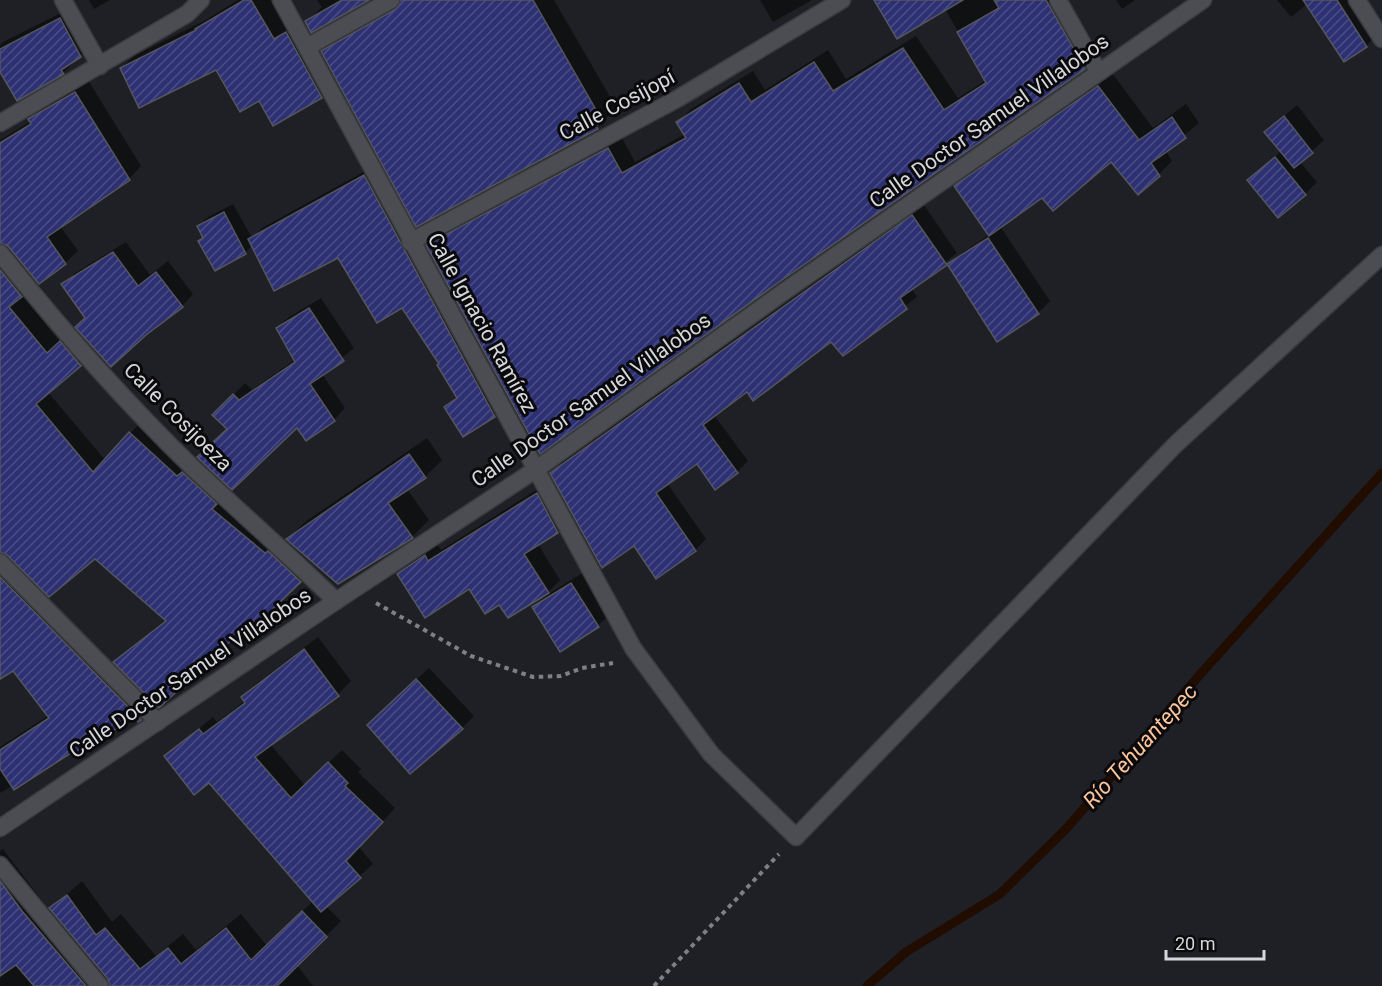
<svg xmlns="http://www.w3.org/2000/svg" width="1382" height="986" viewBox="0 0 1382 986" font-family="Roboto,sans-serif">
<defs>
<pattern id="building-hatch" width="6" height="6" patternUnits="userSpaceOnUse" patternTransform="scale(1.5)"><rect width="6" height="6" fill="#2d3072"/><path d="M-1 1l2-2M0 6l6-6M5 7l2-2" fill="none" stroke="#4b4d86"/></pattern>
</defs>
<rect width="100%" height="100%" fill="#1f2025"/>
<g fill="#0007">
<polygon points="89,0 110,0 94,9"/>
<polygon points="238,0 270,0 286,28 299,21 333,84 321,96 274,124 259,99 216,69 121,68 134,56 204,21"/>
<polygon points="317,0 366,0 306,22 322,7"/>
<polygon points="402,0 554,0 616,107 597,128 417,225 323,52 336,38"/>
<polygon points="760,0 812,0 773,22"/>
<polygon points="876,0 1066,0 1097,55 1084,68 778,281 428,246 441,233 621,136 635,162 685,134 678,122 691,109 753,71 765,90 828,50 846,79 916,36 958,98 986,80 945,9"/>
<polygon points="1116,0 1135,0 1122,9"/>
<polygon points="1277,0 1312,0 1291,17"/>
<polygon points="1320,0 1357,0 1378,33 1366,46 1344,60"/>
<polygon points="73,7 93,44 63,73 0,69 0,45 3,42"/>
<polygon points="1112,73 1153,128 1186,104 1199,123 1166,151 1172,161 1158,175 1111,160 1042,196 1000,226 1050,301 1038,313 949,265 962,253 990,234 956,187 969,173"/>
<polygon points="88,80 141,166 129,179 60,226 78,251 65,263 3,243 34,284 22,295 60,342 73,330 93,353 48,392 105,460 142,421 312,569 257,622 253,618 115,662 167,619 95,558 3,550 5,557 152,707 138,720 134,715 0,793 0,747 49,715 13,669 0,677 0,140 31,121 42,107"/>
<polygon points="1297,105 1324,140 1300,162 1317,182 1305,194 1249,180 1281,151 1266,132"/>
<polygon points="376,165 506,404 494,415 464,435 446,407 457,396 440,363 403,305 338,256 253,245 245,253 204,237 198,226 208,217 233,204 252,238 262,228"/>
<polygon points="924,205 957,253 911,288 917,297 843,354 832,339 747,390 714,415 748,461 737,472 697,462 667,483 706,539 695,550 634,544 552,473 562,462"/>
<polygon points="126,242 150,275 168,261 193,294 182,306 87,318 63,285 75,273"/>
<polygon points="321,298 354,348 322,374 345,408 334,420 297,425 229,429 214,415 245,383 252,390 296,359 277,328 289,317"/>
<polygon points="427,438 442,460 425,477 407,489 429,520 412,537 316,565 288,539 305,522"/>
<polygon points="549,482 570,519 557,532 538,544 560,580 548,592 500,603 470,587 399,574 411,562 437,544 441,550"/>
<polygon points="584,572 610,614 598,626 534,607 547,595"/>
<polygon points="318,637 351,681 338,694 270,744 305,785 342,750 361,769 358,772 395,808 359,847 373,864 326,906 341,921 297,965 313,986 0,986 0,851 3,849 49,910 82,881 112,922 121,914 156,956 183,934 196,950 241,914 267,946 313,901 210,781 166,756 213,717 217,722 245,701 243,698 256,684"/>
<polygon points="429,668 474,716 462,728 381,713"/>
</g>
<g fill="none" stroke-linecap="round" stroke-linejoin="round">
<polyline stroke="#210c00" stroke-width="9" points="867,986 906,952 1000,894 1065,830 1204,670 1382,473"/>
</g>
<g fill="url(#building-hatch)" stroke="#54565c" stroke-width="1.5">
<polygon points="244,0 251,0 274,39 286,32 322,98 273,126 259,101 240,112 216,70 139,108 120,68 196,30 195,29"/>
<polygon points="342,0 369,0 311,33 305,21"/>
<polygon points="401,0 533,0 603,122 596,126 598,129 416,227 321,51 396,9"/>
<polygon points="874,0 963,0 897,39"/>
<polygon points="994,0 1046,0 1085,69 779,282 540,454 426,245 608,148 622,173 686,138 676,122 739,83 751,102 814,62 833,91 903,48 944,110 986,83 957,32 999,8"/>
<polygon points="1303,0 1337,0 1367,47 1344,62"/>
<polygon points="60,18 81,57 61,70 64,74 17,101 0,72 0,49"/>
<polygon points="1098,86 1139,140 1172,117 1186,138 1151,163 1160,176 1138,195 1111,162 1053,211 1042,198 989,236 954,186"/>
<polygon points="75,92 130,180 47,237 66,264 39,284 8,246 0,243 0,143 31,124 28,119"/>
<polygon points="1284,116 1313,153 1294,168 1264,132"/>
<polygon points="1275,157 1306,195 1278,218 1247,180"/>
<polygon points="364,175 495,417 463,437 444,407 457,398 437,365 439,364 402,308 377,323 338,258 274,291 248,239"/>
<polygon points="224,212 246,254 215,271 198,241 203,238 197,226"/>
<polygon points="912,215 947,265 900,298 907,309 843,356 831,342 753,401 747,392 703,425 738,473 715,490 697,464 656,493 696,551 656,579 634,546 602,568 550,473"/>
<polygon points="988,238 1039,314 997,342 947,264"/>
<polygon points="113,252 138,286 156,272 183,307 146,335 111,367 75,327 85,318 61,284"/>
<polygon points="0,270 22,297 9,307 47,353 60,341 81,366 36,404 93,472 129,432 177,476 182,472 217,504 212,509 265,553 268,551 301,582 257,624 253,620 159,708 113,662 166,621 95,559 49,597 7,555 0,552"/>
<polygon points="309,308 344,361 310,384 335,421 306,441 297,428 232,490 197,457 227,429 212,415 233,394 239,400 295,362 276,328"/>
<polygon points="409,454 426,478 388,503 413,538 338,584 286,539"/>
<polygon points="537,493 558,533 524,554 549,593 508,618 499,605 485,614 469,589 425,618 397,574 425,555 428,561"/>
<polygon points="0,577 141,720 138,722 134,717 77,754 74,751 14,790 0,769 0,750 49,718 13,671 0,679"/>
<polygon points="571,583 599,627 560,652 532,607"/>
<polygon points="304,649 339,696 255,757 291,798 328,762 348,783 345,786 383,822 346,861 361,878 321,912 209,783 194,795 164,756 199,729 203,734 245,703 241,697"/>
<polygon points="416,679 463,729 410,774 367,725"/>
<polygon points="0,881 22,911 86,986 34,986 16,965 0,976"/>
<polygon points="67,895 96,935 105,928 140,969 168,948 181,964 226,928 251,960 302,911 327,937 277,986 110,986 108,979 49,908"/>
</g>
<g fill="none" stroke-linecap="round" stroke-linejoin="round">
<defs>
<g id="minor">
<polyline points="63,0 100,66"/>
<polyline points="281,0 633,648 711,754 796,837 1176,444 1382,255"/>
<polyline points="1058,0 1098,71"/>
<polyline points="1357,0 1382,39"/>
<polyline points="307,47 391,0"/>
<polyline points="0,123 187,14 201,0"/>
<polyline points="410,242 677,99 842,0"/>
<path d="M 0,253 C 60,328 123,400 192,467 C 240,512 289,555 336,601"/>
<polyline points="0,562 158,722"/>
<polyline points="0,828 336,601 538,468 785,291 1203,0"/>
<polyline points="0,865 100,986"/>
</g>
</defs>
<use href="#minor" stroke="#3a3b3f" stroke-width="19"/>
<g stroke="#7f8084" stroke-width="4" stroke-dasharray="4.5 4.5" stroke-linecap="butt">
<polyline points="376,603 471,656 533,677 561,676 582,668 613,663"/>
<polyline points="654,986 779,854"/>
</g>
<use href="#minor" stroke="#4b4d53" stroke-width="16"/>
</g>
<g text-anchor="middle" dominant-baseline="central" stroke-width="6" stroke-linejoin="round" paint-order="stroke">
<g font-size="21" fill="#d6d7da" stroke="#0a0a0c">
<text transform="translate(617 105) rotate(-28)">Calle Cosijopí</text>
<text transform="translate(989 121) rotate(-35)">Calle Doctor Samuel Villalobos</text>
<text transform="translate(482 323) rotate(61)">Calle Ignacio Ramírez</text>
<text transform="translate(591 400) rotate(-35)">Calle Doctor Samuel Villalobos</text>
<text transform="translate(178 417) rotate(45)">Calle Cosijoeza</text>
<text transform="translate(190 673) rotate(-34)">Calle Doctor Samuel Villalobos</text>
</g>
<g font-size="22" font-style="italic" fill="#fec49c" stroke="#0a0a0c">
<text transform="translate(1140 746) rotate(-48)">Río Tehuantepec</text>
</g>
</g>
<path d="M1166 950v9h98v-9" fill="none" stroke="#d6d7da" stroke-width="3"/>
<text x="1175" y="950" font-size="18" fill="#d6d7da" stroke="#0a0a0c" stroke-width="4.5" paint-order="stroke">20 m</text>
</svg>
